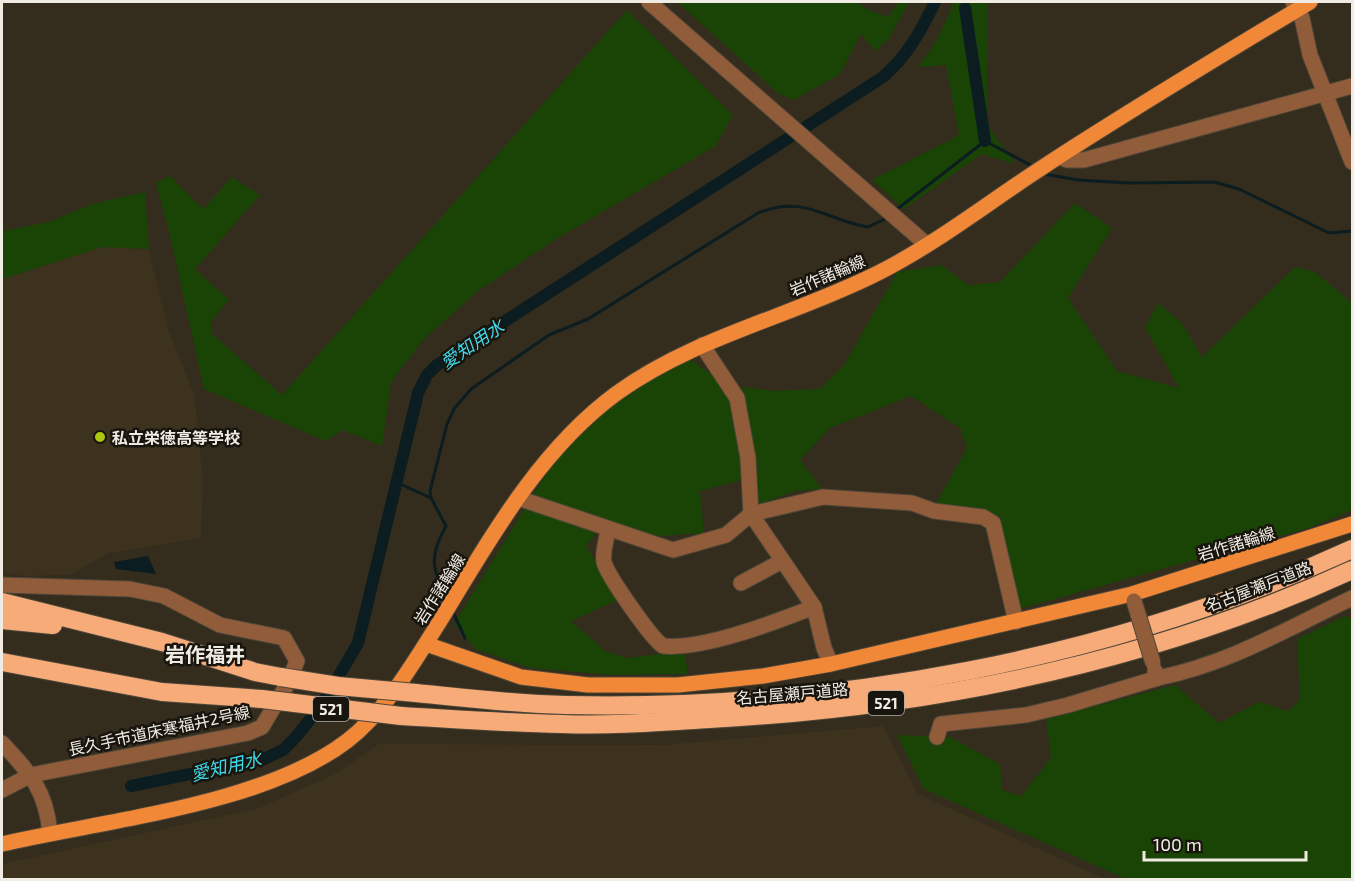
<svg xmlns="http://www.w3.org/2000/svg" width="1354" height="881" viewBox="0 0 1354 881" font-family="'Exo 2','Noto Sans JP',sans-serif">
<rect width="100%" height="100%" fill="#342c1d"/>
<g fill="#3d321d">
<polygon points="102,247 149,249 169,331 194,395 203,479 201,538 109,553 69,575 22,576 2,572 2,279"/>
<polygon points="883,726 918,794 1105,879 2,879 2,864 259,808 335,774 379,744 664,745"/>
</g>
<g fill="#1a4405">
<polygon points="677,2 856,2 873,12 888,17 898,2 909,2 889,39 875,51 861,34 840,74 794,100 779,94"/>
<polygon points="954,2 988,2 987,125 1015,164 982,154 904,209 872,180 959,135 946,65 918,67 936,42"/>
<polygon points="627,10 733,115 716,146 558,238 478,291 423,340 391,382 382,446 343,430 325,441 204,389 168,227 156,183 170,176 203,209 232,177 260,195 195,269 229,300 211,322 212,334 282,395"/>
<polygon points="145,192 149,249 102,247 2,279 2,231 49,222 92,204"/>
<polygon points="1075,203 1112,228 1068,298 1117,371 1179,388 1145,328 1158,303 1182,323 1202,357 1295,267 1315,272 1352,303 1352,510 1309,528 1019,609 1000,516 936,504 967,448 960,428 911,396 830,428 800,460 822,489 795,491 760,504 753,477 700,491 704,533 644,537 603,524 586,546 618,600 571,621 605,651 627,658 684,651 688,674 611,675 531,668 475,649 454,624 554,461 615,402 688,358 726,385 774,391 820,389 844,365 897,272 941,265 968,285 1000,282"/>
<polygon points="1345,616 1352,619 1352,879 1126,879 924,789 897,735 950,737 1000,764 1002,790 1021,796 1051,758 1046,719 1175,685 1219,723 1259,702 1288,711 1300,700 1297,639"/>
</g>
<polygon fill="#0b1d20" points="148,556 156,574 116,569 114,562"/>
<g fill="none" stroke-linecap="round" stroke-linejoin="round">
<g stroke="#0b1d20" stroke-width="3">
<polyline points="1044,174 1078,180 1129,183 1214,182 1239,189 1329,233 1352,231"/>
<polyline points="896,210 985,141 1034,167"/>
<polyline points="398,483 431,498"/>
<path d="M 446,598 C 432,568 429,556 446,526 L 431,498 L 430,491 L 447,424 L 454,409 L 471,389 L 549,335 L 588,319 L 758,213 C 805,194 825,220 868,227 L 887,218"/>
<polyline points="452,610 465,638"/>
</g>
<g stroke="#0b1d20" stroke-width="12">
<polyline points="965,8 985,141"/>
<path d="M 131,786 L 264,759 L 283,750 L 296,737 L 323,703 L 358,643 L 418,393 L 427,375 L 437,365 L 883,77 C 908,55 921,31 935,2"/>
</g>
<defs>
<g id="minor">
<polyline points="649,2 926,244"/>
<polyline points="1293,2 1302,18 1310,55 1352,162"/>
<polyline points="1060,157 1067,160 1084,160 1352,86"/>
<polyline points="702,345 737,398 748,458 751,514 814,607 824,648 831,664"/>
<polyline points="518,498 673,550 726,535 751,514 823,497 912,503 934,511 983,517 993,523 1016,622"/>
<path d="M 608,529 C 607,539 602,552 604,562 C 607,575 651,638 663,646 C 704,650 775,622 814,607"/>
<polyline points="741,583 782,561"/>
<polyline points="2,585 130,589 164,596 220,625 284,638 297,661 288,683 262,727 248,733 31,775 2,790"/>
<path d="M 1155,671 L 1158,678 C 1231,663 1286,629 1352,598"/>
<polyline points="937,737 941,724 1026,715 1068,705 1158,678"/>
<path d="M 2,743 C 30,773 46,790 50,833"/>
</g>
<g id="major">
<polyline points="426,644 521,677 588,685 678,685 763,676 831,664 1132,594 1352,524"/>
<path d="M 2,844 C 105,820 263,805 347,741 C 386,711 414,662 440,621 C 490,539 539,450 617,393 C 696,336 794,316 880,272 C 937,243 989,202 1043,167 C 1130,110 1220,56 1310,2"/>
</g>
<g id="highway">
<polyline points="2,602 162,642 255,672 281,677"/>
<polyline points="2,620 53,625"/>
<polyline points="2,662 162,692 262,699"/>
<path d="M 416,693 C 465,698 515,704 565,705 C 831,711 1110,660 1352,549"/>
<path d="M 401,716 C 454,719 508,723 562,724 C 611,726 660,722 709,719 C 930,707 1150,663 1352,570"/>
</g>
</defs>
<use href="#minor" stroke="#4e4739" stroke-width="17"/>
<use href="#major" stroke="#4e4739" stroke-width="17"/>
<use href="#highway" stroke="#4e4739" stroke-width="20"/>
<use href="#minor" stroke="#905c3a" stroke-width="15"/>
<use href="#major" stroke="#f18838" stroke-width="15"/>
<use href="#highway" stroke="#f7ab79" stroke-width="18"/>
<defs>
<polyline id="minor-bridge" points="1134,601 1153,663"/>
<g id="highway-bridge">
<polyline points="281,677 338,686 416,693"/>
<polyline points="262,699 401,716"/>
</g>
</defs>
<use href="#minor-bridge" stroke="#4e4739" stroke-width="17" stroke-linecap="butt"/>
<use href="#highway-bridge" stroke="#4e4739" stroke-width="20" stroke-linecap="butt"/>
<use href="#minor-bridge" stroke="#905c3a" stroke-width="15"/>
<use href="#highway-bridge" stroke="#f7ab79" stroke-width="18"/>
</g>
<circle fill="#acc610" stroke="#18150e" stroke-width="2" cx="100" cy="437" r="6"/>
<g text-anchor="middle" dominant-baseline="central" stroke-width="5" stroke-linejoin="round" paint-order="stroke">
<g fill="#18150e" stroke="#b0aca3" stroke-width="1.5">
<rect x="868" y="691" width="36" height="24" rx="4.5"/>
<rect x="313" y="697" width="36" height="24" rx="4.5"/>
</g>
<g font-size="15" font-weight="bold" fill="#f1ece3">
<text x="886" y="703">521</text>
<text x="331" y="709">521</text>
</g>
<g font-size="16" fill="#f1ece3" stroke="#18150e">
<text transform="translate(827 275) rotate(-23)">岩作諸輪線</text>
<text transform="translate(1236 543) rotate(-17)">岩作諸輪線</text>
<text transform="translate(1258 586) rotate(-21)">名古屋瀬戸道路</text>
<text transform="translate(439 589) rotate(-58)">岩作諸輪線</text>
<text transform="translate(792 693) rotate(-5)">名古屋瀬戸道路</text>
<text transform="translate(159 730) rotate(-12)">長久手市道床寒福井2号線</text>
</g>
<g font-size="16" font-weight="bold" fill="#f1ece3" stroke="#18150e" text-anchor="start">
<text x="112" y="437">私立栄徳高等学校</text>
</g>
<g font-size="18" font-style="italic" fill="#41d8e9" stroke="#18150e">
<text transform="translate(472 344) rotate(-34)">愛知用水</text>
<text transform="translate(226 766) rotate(-13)">愛知用水</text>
</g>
<g font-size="20" font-weight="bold" fill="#f1ece3" stroke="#18150e">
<text x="205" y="654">岩作福井</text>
</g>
</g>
<rect width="1354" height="881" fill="none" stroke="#f1ece3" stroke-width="6"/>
<path d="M1144 851v9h162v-9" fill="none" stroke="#f1ece3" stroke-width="3"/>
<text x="1153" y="851" font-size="18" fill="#f1ece3" stroke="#18150e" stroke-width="4.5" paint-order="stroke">100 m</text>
</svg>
